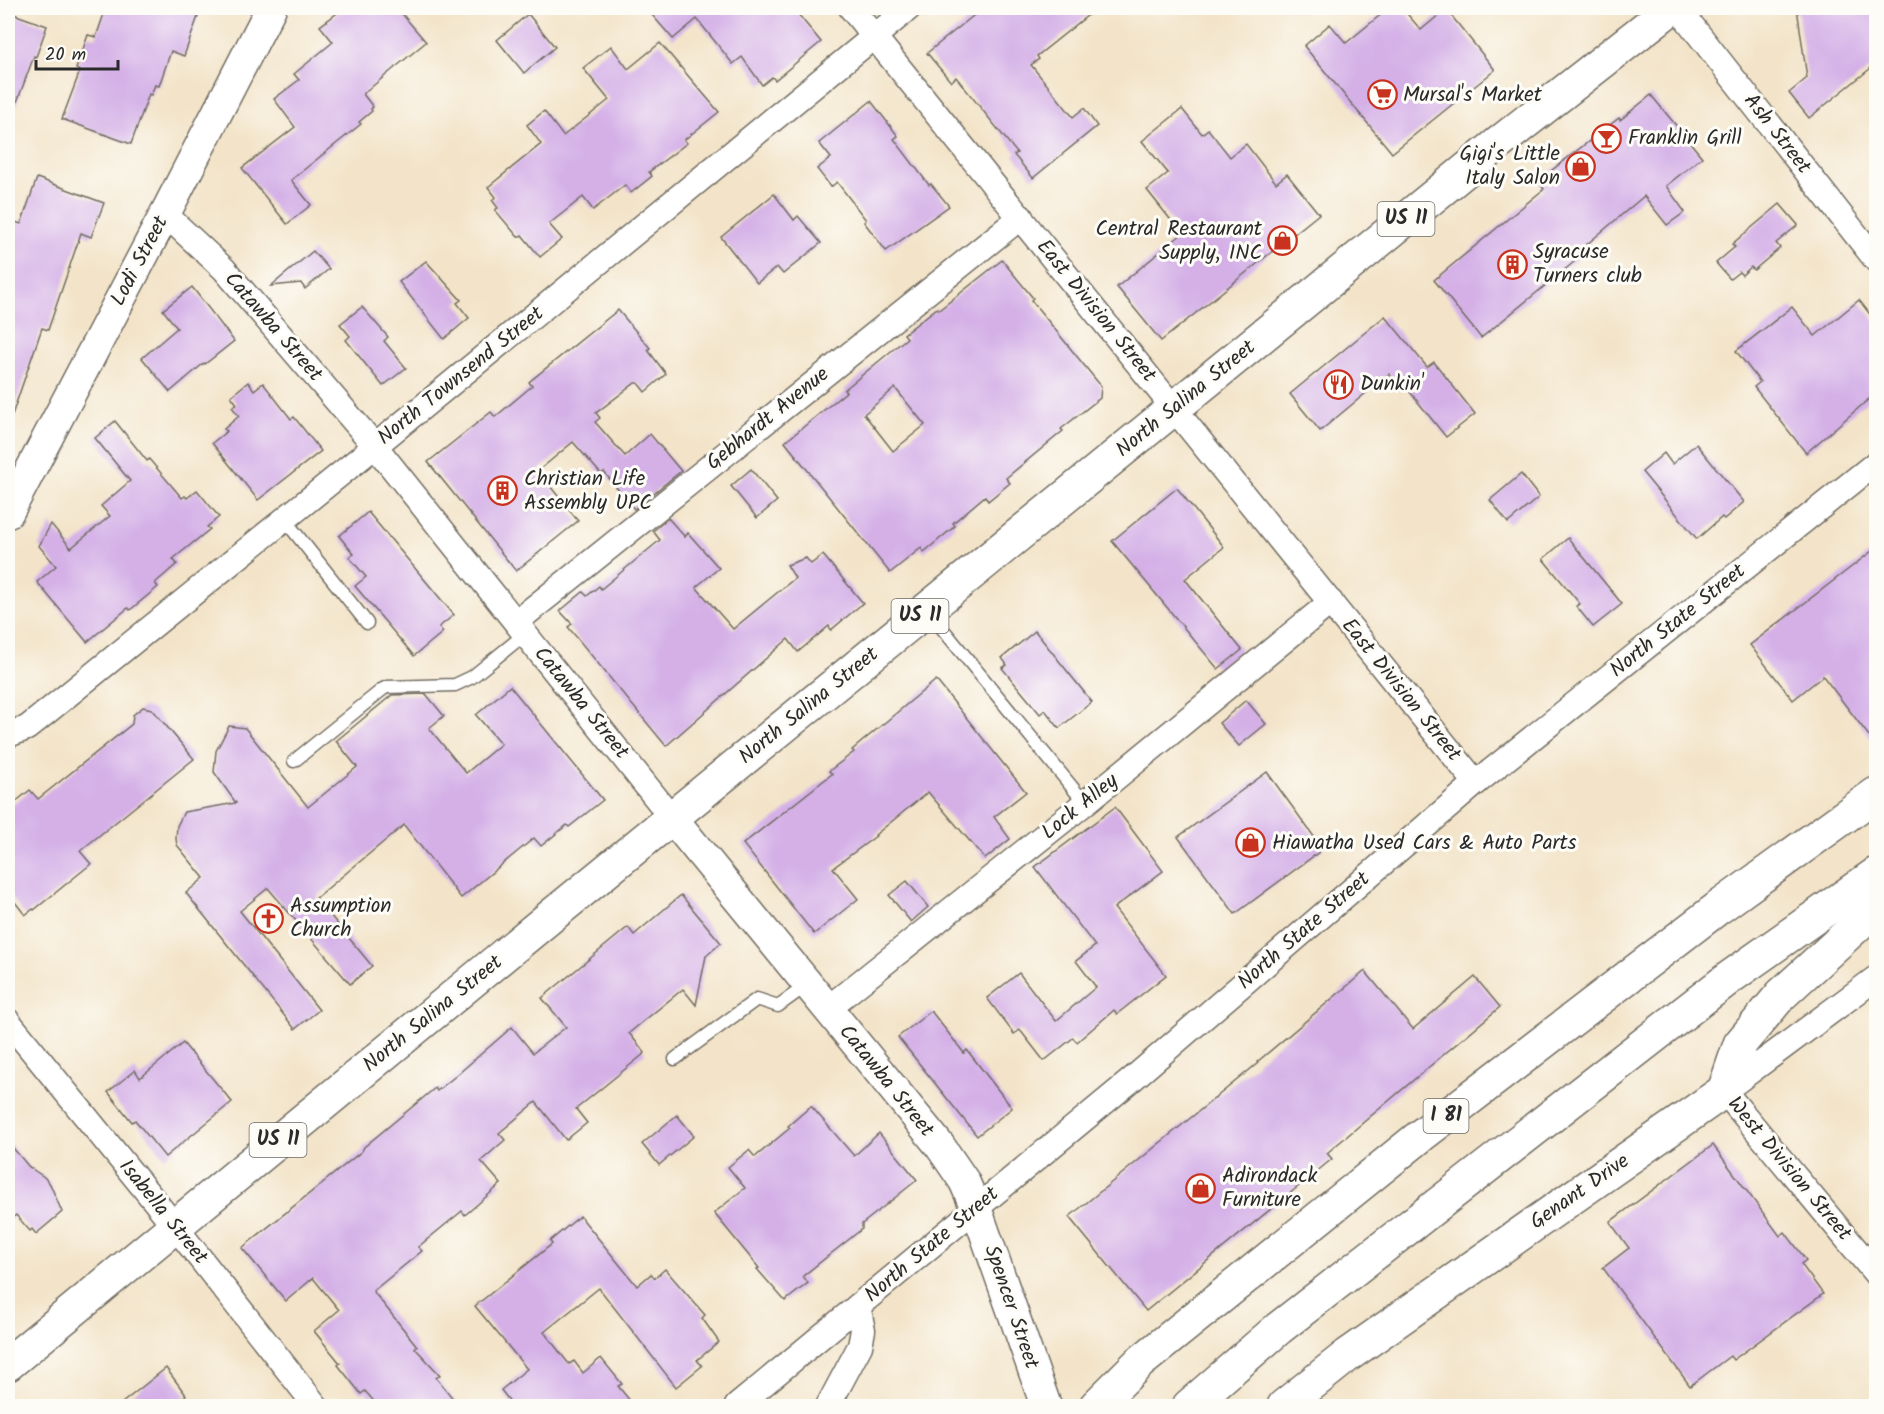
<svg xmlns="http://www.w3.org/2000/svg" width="1884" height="1414" viewBox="0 0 1884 1414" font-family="Kalam,sans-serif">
<rect width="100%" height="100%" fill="#fdfcf7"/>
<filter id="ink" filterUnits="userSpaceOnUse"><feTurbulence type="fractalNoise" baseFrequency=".0167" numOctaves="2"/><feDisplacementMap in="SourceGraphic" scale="12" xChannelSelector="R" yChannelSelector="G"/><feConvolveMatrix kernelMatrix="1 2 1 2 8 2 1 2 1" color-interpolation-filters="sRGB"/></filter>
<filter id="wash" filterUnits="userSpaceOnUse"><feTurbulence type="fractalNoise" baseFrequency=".008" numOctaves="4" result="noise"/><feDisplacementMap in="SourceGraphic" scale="24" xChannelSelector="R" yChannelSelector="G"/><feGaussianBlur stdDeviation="1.35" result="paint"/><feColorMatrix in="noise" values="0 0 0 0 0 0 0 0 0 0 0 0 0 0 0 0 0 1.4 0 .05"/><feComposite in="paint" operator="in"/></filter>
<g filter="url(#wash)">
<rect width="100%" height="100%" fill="#f3e4c9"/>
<g id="blocks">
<g fill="#d4b0e7" fill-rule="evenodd">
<polygon points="106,8 201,8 184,56 171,51 159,86 155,85 151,95 149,94 131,144 62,119 80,71 76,69 88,35 96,37"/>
<polygon points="344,8 397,8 426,42 363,94 373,107 371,109 372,111 359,122 361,124 291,180 311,205 287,224 242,168 295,127 274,99 299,80 294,74 333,42 320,26"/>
<polygon points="646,8 793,8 821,42 775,80 772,77 762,85 742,57 733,64 697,19 673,39"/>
<polygon points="983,8 1097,8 1037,56 1039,59 1031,65 1073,117 1084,108 1097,126 1033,178 1014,155 1017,153 956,77 951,82 927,53"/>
<polygon points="1389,8 1402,8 1421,30 1446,9 1495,70 1392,153 1304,46 1330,24 1346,43"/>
<polygon points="1797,8 1876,8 1876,64 1809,118 1789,93 1807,78"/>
<polygon points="8,12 47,26 36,57 34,56 10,121 8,121"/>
<polygon points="528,14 555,47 524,73 497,40"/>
<polygon points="660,43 719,112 684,140 687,143 649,172 652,176 631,193 625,185 593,210 583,197 549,224 562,239 540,257 522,235 518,237 495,210 498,208 492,200 496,197 488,187 541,144 527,125 544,111 563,136 609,100 583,68 611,46 628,69"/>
<polygon points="1651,95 1702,157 1666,186 1685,212 1667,225 1644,196 1586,245 1590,249 1481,338 1434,280 1544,189 1538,181 1619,118 1620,120"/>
<polygon points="871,101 898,136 894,139 929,185 931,184 949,206 886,251 864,222 866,220 837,182 831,187 817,169 831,158 819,143"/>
<polygon points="1182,109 1202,134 1208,129 1230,157 1246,144 1276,183 1287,174 1319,214 1161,341 1117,287 1182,234 1147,190 1168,173 1142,141"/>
<polygon points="37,178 104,203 91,237 81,233 48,330 42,328 11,418 8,417 8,219 21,224"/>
<polygon points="774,194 794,220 798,216 821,243 783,274 777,267 757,283 721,237"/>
<polygon points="1780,204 1798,225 1776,243 1780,248 1754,270 1751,267 1742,275 1739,272 1730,279 1716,263 1735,247 1732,244"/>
<polygon points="313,251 329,269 305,289 301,283 271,286"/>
<path d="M 1002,260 L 1033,298 L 1031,300 L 1101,386 L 1100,398 L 1061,429 L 1063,431 L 1006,478 L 1010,483 L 988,501 L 985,496 L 953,523 L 955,526 L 924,552 L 921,548 L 890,573 L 785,442 L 846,392 L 844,390 L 907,338 L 904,334 L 937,308 L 939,310 ZM 895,388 L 925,425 L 893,451 L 864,414 Z"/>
<polygon points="426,261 461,300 457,303 469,318 444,339 399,282"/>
<polygon points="192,287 234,341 205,364 204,363 170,392 142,358 177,328 163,310"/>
<polygon points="1859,300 1876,322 1876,393 1806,453 1754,387 1760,382 1736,351 1792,307 1815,336"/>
<polygon points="362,307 388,337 384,341 406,368 383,386 346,340 350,336 340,324"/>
<polygon points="618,310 650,348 648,350 666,374 645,392 638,383 635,383 596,413 600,418 595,422 625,456 650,434 681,471 634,509 604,472 601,474 573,442 538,471 578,521 516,571 428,462 491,412 495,417 532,386 529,382"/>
<polygon points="1385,316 1427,367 1434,362 1475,414 1446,437 1406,387 1402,390 1389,374 1320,431 1290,394"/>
<polygon points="248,382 254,390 263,383 291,419 294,417 321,451 258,500 212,443 227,431 224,429 239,416 232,407 237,404 231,396"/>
<polygon points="115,421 147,461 149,459 182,498 185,496 187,498 197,490 219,517 207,527 210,529 173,559 177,564 155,583 158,587 130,610 128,608 87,642 37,582 56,566 39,546 51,524 71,548 110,516 101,506 130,481 95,438"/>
<polygon points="1696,444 1744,502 1724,519 1722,517 1697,539 1642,472 1664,453 1672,464"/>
<polygon points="751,469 777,501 757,518 731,486"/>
<polygon points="1521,474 1539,497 1508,523 1490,500"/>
<polygon points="1177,488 1224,547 1185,579 1242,650 1218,669 1112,541"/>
<polygon points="368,512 454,615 439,627 443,632 414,656 355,586 366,577 349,557 354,554 339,536"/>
<polygon points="668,518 685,537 688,533 719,568 696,587 733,629 795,578 787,565 806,558 811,564 823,555 863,603 831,630 829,626 798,652 788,639 666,746 568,627 572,624 560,611 583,592 587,596 599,586 601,589 660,540 653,531"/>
<polygon points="1568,538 1622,604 1593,627 1576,606 1580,604 1543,559"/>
<polygon points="1876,548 1876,745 1823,676 1793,700 1750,645"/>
<polygon points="1035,631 1092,702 1059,728 1045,710 1040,714 1002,668 1007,665 1002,658"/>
<polygon points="936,680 1026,792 994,817 1010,839 985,859 928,792 875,835 876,836 833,868 858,899 814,934 743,844 832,774 829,771 854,752 852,750"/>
<polygon points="510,686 603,800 569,827 567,825 541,846 534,838 461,898 404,825 316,898 372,966 350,984 268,888 240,911 319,1010 295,1029 186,893 204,878 177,845 176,839 177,826 184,812 236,803 214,772 216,751 229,726 245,728 308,807 357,767 336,741 392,695 426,694 444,716 429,728 466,773 501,744 476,715"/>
<polygon points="1246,700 1266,724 1239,746 1219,723"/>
<polygon points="143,707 152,709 194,759 80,851 91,864 34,910 33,909 25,915 8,893 8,808 30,790 38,799 132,724 133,715"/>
<polygon points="1267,772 1323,849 1235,914 1178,837"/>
<polygon points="1115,807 1163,871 1114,908 1166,975 1117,1014 1114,1010 1077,1042 1073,1038 1044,1061 1020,1030 1014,1034 987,998 1019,973 1056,1021 1096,987 1076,961 1095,946 1035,867"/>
<polygon points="907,881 928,907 911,922 889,895"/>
<polygon points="681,895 721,943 706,956 696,1005 683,989 629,1033 645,1053 576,1109 587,1123 566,1140 536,1102 499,1133 505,1140 481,1161 501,1184 465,1215 462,1211 418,1247 422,1251 373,1291 417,1346 415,1348 440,1375 436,1378 460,1407 379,1407 365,1391 361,1394 338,1365 340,1363 314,1331 339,1310 313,1278 286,1301 242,1248 362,1151 364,1147 435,1088 437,1091 458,1074 512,1027 533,1053 566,1027 542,998 628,927 634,935"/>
<polygon points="1365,971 1413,1029 1475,977 1500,1007 1327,1153 1332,1159 1146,1311 1069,1217 1258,1063 1257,1062"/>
<polygon points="931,1011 964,1053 967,1050 1012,1108 977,1136 898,1037"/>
<polygon points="183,1043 232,1102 165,1157 135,1120 132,1122 108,1092 135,1070 140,1078"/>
<polygon points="811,1106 854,1156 879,1133 917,1180 862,1224 862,1229 803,1276 808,1283 785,1301 757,1269 759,1268 714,1213 745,1188 728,1167 749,1150 755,1157 790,1128 788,1126"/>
<polygon points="677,1115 694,1136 659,1165 642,1144"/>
<polygon points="8,1142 29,1167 44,1177 50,1184 62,1212 36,1234 32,1229 30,1231 16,1215 8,1222"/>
<polygon points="1713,1145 1780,1236 1785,1232 1806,1260 1801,1264 1823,1294 1733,1360 1730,1356 1690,1386 1603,1268 1629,1248 1610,1222"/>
<polygon points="580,1216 637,1286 651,1274 655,1278 665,1269 705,1315 702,1318 719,1342 697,1360 702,1366 676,1387 599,1288 544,1332 569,1364 574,1361 583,1373 601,1358 622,1384 618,1386 635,1407 514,1407 501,1390 527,1369 475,1306 552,1244 550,1241"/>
<polygon points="166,1368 186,1395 172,1407 117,1407"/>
</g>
</g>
</g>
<g filter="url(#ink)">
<use href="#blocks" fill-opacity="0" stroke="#716c62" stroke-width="1.5"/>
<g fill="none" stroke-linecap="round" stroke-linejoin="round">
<defs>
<g id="service">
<polyline points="285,520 367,623"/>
<polyline points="928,611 1085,803"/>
<polyline points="294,761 383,689 387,687 455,685 472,677 525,634"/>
<polyline points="675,1059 757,999 778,1006 807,985"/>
</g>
<g id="minor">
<polyline points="851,8 1476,783"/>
<polyline points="1678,8 1876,260"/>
<polyline points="165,214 224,269 375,446 672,818"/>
<polyline points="516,622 1021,217"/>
<polyline points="8,735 27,728 375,446 909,8"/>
<polyline points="1876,978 1724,1091 1876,1274"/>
<polyline points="827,1009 1085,803 1331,602"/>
<polyline points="8,1021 174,1225 316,1406"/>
<polyline points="737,1406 1129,1082 1476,783 1876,463"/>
<polyline points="828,1406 860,1346 863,1330 858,1306"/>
</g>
<g id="tertiary">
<polyline points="8,513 165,214 271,8"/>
<polyline points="672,818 940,1146 964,1181 976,1208 1046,1406"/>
</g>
<polyline id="secondary" points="1284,1406 1348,1355 1724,1091"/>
<polyline id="primary" points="8,1364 550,917 1499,143 1671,8"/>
<g id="motorway">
<polyline points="1724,1091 1740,1044 1781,995 1876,908"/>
<polyline points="1096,1406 1139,1363 1423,1134 1718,908 1876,794"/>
<polyline points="1189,1406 1279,1328 1729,978 1876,874"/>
</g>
</defs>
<use href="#service" stroke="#716c62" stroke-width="15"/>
<use href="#minor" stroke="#716c62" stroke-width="27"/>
<use href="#tertiary" stroke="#716c62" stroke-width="33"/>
<use href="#secondary" stroke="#716c62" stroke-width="36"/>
<use href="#primary" stroke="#716c62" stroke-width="36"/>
<use href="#motorway" stroke="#716c62" stroke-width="36"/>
<use href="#service" stroke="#fff" stroke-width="12"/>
<use href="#minor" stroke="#fff" stroke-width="24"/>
<use href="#tertiary" stroke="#fff" stroke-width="30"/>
<use href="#secondary" stroke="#fff" stroke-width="33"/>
<use href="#primary" stroke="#fff" stroke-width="33"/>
<use href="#motorway" stroke="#fff" stroke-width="33"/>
</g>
</g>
<defs>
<symbol id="supermarket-ring" viewBox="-11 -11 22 22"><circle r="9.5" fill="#fdfcf7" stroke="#c8321e" stroke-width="1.5"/><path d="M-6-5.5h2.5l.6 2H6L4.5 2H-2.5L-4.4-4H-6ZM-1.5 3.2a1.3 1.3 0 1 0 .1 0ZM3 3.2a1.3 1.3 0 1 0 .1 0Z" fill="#c8321e"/></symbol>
<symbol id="bar-ring" viewBox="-11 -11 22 22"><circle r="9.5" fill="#fdfcf7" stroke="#c8321e" stroke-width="1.5"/><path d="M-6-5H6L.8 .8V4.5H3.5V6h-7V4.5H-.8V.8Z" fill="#c8321e"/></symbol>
<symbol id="shop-ring" viewBox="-11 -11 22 22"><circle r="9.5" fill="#fdfcf7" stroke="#c8321e" stroke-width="1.5"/><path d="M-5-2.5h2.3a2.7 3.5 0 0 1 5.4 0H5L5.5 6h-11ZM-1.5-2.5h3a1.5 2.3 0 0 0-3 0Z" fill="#c8321e"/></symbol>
<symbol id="building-ring" viewBox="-11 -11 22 22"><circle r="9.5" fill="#fdfcf7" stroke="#c8321e" stroke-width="1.5"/><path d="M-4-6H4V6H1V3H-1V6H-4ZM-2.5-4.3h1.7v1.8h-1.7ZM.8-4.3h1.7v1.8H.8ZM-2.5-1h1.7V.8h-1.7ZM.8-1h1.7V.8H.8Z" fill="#c8321e"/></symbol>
<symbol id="restaurant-ring" viewBox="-11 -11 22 22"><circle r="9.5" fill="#fdfcf7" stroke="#c8321e" stroke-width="1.5"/><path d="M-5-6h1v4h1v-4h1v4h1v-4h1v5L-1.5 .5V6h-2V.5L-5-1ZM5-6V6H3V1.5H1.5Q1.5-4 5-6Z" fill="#c8321e"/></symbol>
<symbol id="church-ring" viewBox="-11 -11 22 22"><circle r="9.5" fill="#fdfcf7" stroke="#c8321e" stroke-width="1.5"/><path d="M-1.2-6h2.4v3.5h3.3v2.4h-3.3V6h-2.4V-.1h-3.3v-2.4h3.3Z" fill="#c8321e"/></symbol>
</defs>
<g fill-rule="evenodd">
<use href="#supermarket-ring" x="1366" y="78" width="33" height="33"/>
<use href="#bar-ring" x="1590" y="122" width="33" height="33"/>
<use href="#shop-ring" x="1564" y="150" width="33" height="33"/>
<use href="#shop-ring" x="1266" y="224" width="33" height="33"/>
<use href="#building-ring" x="1496" y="248" width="33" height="33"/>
<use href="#restaurant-ring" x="1322" y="368" width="33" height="33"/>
<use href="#building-ring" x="486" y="474" width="33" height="33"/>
<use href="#shop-ring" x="1234" y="826" width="33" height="33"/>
<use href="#church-ring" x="252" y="902" width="33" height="33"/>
<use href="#shop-ring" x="1184" y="1172" width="33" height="33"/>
</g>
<g text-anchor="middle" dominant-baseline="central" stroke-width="6" stroke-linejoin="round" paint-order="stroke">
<g fill="#fdfcf7" stroke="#6a6a68" stroke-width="1.5">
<rect x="1377.5" y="202" width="57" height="34" rx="4.5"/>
<rect x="891.5" y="599" width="57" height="34" rx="4.5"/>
<rect x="1423.5" y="1099" width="45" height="34" rx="4.5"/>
<rect x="249.5" y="1123" width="57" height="34" rx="4.5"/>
</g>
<g font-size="20" font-weight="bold" fill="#2b2b2b">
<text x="1406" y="219">US 11</text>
<text x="920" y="616">US 11</text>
<text x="1446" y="1116">I 81</text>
<text x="278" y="1140">US 11</text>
</g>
<g font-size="21" fill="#2b2b2b" stroke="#fdfcf7" text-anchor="start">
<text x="1403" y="95">Mursal's Market</text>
<text x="1628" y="138">Franklin Grill</text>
<text x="1560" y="154" text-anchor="end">Gigi's Little<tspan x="1560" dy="24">Italy Salon</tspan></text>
<text x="1262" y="229" text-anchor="end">Central Restaurant<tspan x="1262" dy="24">Supply, INC</tspan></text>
<text x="1533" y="252">Syracuse<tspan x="1533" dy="24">Turners club</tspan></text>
<text x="1360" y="384">Dunkin'</text>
<text x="524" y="479">Christian Life<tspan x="524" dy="24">Assembly UPC</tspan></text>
<text x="1272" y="843">Hiawatha Used Cars &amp; Auto Parts</text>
<text x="290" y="906">Assumption<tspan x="290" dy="24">Church</tspan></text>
<text x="1222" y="1176">Adirondack<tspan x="1222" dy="24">Furniture</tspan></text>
</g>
<g font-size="21" fill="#2b2b2b" stroke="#fdfcf7">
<text transform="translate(1777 134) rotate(52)">Ash Street</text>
<text transform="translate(140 261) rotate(-62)">Lodi Street</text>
<text transform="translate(1096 311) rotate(51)">East Division Street</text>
<text transform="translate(273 327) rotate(49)">Catawba Street</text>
<text transform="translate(461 376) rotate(-39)">North Townsend Street</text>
<text transform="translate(1186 399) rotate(-39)">North Salina Street</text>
<text transform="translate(768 419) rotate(-39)">Gebhardt Avenue</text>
<text transform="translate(1678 621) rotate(-39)">North State Street</text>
<text transform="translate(1401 690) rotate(51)">East Division Street</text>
<text transform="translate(581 703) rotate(51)">Catawba Street</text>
<text transform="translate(809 706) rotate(-39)">North Salina Street</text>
<text transform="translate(1080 807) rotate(-39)">Lock Alley</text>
<text transform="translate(1304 931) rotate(-41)">North State Street</text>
<text transform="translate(433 1014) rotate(-39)">North Salina Street</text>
<text transform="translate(886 1081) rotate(51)">Catawba Street</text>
<text transform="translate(1789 1169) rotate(50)">West Division Street</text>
<text transform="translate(1580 1192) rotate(-35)">Genant Drive</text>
<text transform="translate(163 1212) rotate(51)">Isabella Street</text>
<text transform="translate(932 1245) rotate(-40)">North State Street</text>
<text transform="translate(1011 1307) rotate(71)">Spencer Street</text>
</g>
</g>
<rect width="1884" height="1414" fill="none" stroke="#fdfcf7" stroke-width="30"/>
<path d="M36 60v9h82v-9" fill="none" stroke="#2b2b2b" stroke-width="3"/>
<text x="45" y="60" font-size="18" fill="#2b2b2b" stroke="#fdfcf7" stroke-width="4.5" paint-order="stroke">20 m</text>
</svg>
